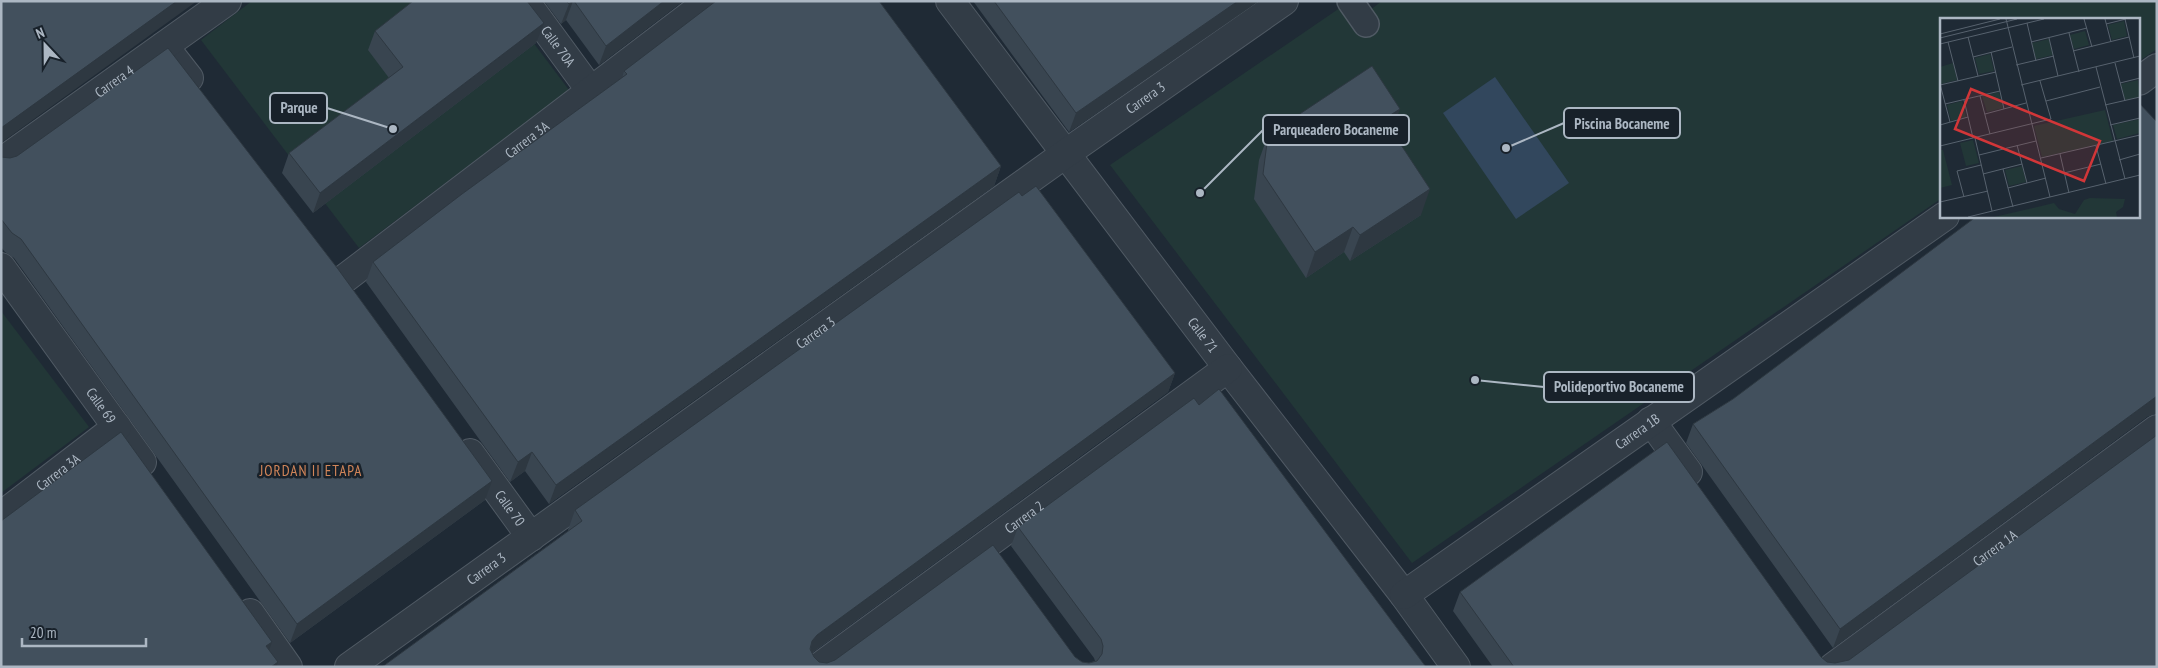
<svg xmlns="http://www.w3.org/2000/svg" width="2158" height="668" viewBox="0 0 2158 668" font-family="'PT Sans Narrow',sans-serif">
<rect width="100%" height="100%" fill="#1f2a35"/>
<g fill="#223737">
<polygon points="252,1 502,1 569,90 359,248 201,40"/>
<polygon points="1350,1 1370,10 1382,1 2157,1 2157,49 2139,61 2139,19 1942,19 1942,198 1412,563 1110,165"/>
<polygon points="1,311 89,427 1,493"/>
</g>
<polygon fill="#32475d" points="1495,77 1569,183 1516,219 1443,113"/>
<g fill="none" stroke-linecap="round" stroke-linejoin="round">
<defs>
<polyline id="service" points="1350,1 1366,24"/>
<g id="minor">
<path id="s1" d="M 525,1 L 591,91"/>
<path id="s2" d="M 950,1 L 1228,368 L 1404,595 L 1456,667"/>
<polyline points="164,46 189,78"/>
<polyline points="2139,81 2157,68"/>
<path id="s3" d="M 1,162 L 227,1"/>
<path id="s4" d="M 1,267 L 142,462"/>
<path id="s5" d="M 344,279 L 709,1"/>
<polyline points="1651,421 1688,472"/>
<path id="s6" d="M 470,453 L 531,537"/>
<path id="s7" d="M 1,516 L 117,427"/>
<path id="s8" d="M 1404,595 L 1945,216"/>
<polyline points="250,613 288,667"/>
<path id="s9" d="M 349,667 L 1065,154 L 1284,1"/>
<path id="s10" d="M 819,667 L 1228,368"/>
<path id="s11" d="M 1833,667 L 2157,429"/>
</g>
</defs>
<use href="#service" stroke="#505a64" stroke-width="28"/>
<use href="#minor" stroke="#505a64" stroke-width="30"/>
<use href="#service" stroke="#323c46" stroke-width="25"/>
<use href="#minor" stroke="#323c46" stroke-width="28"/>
</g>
<g fill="#394550">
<polygon points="544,1 683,1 599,65 566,20 561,24"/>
<polygon points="973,1 1259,1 1069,132"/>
<polygon points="375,31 536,43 313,213 282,173 289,153 389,78 368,50"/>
<polygon points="624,71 1001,166 994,186 549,504 525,471 510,482 366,282 373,262 622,78"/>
<polygon points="2157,122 2157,414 2155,414 2148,416 1833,648 1686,443 1693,424 1733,399"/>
<polygon points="1392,131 1421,215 1350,261 1344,252 1306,278 1254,199 1259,160 1268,135"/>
<polygon points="1,157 485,500 290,643 14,258 5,252 1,247"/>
<polygon points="1175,373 1168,392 812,653 814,657 819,662 827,663 1075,657 1082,662 1089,663 1095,661 1094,658 1011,546 1018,527 1199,405 1426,667 382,667 568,531 568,530 575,510"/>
<polygon points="1460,592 1821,657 1827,662 1835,663 1849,660 2157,667 1493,667 1453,611"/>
</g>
<g fill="#2e3841">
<polygon points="177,1 197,1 1,143 1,128"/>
<polygon points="573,1 566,20 561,24 569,4"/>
<polygon points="664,1 683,1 599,65 606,46"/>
<polygon points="1238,1 1259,1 1069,132 1076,113"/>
<polygon points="544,23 536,43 313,213 320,193"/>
<polygon points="1400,109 1391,134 1384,119"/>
<polygon points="1001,166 994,186 549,504 556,485"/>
<polygon points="1430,189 1421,215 1350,261 1360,235"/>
<polygon points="1353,227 1344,252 1306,278 1315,252"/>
<polygon points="1175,373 1168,392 810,654 812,641 817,635"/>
<polygon points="2157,396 2157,414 2155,414 2148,416 1833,648 1840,629"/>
<polygon points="532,452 525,471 510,482 518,462"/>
<polygon points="492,481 485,500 290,643 297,624"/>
<polygon points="272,642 265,661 266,646"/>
<polygon points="278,662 276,667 271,667"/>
</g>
<g fill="#42505d" stroke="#2e3841">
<polygon points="1,1 177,1 1,128"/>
<polygon points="413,1 527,1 544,23 320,193 289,153 403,67 375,31"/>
<polygon points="566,1 573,1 569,4"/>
<polygon points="574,1 664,1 606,46"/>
<polygon points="716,1 879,1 1001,166 556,485 532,452 518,462 373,262 462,194 627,74 624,71"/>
<polygon points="994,1 1238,1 1076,113"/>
<polygon points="168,48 338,269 492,481 297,624 21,239 12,233 1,219 1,157 10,158 17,156"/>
<polygon points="1372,66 1400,109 1384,119 1430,189 1360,235 1353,227 1315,252 1263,174 1268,135"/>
<polygon points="2139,103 2157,122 2157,396 1840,629 1693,424 1733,399 1977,216 2139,216"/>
<polygon points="1036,186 1175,373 817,635 812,641 810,649 814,657 819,662 827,663 835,660 993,545 1075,657 1082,662 1089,663 1097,661 1102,654 1103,646 1101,639 1018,527 1194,398 1199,405 1219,389 1426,667 382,667 582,521 575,510 1019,192 1022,196"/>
<polygon points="121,432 272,642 266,646 278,662 271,667 1,667 1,521"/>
<polygon points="2157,435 2157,667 1514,667 1460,592 1667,442 1821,657 1827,662 1835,663 1849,660"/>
</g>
<g text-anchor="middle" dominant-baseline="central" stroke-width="5" stroke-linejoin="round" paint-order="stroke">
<g font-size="14" fill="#acb7c3" stroke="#18212a">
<text stroke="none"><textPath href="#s1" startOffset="56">Calle 70A</textPath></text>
<text stroke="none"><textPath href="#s3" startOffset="139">Carrera 4</textPath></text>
<text stroke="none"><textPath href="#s9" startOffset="979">Carrera 3</textPath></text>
<text stroke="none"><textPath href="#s5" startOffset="230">Carrera 3A</textPath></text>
<text stroke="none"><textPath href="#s9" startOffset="574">Carrera 3</textPath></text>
<text stroke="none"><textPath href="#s2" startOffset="419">Calle 71</textPath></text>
<text stroke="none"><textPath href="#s4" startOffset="171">Calle 69</textPath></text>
<text stroke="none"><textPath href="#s8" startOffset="285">Carrera 1B</textPath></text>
<text stroke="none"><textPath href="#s7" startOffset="72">Carrera 3A</textPath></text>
<text stroke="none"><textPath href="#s6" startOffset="68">Calle 70</textPath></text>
<text stroke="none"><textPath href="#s10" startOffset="254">Carrera 2</textPath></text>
<text stroke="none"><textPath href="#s11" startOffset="201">Carrera 1A</textPath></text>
<text stroke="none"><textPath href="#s9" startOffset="169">Carrera 3</textPath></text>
</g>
<g font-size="15" letter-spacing="1" fill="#d18559" stroke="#18212a">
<text x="311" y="470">JORDAN II ETAPA</text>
</g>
</g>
<g transform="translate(1940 18)">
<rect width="200" height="200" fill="#1f2a35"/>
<path d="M 184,3 L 187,18 L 172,22 L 168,7 ZM 145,13 L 149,27 L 134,31 L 130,17 ZM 109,21 L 113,37 L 96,41 L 92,25 ZM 50,36 L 54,53 L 39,56 L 35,40 ZM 13,45 L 17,62 L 1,66 L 0,49 ZM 198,62 L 200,79 L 185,82 L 181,66 ZM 59,74 L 63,90 L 47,94 L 42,78 ZM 22,83 L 26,99 L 11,103 L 7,87 ZM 165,92 L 173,123 L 102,139 L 94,108 ZM 200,101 L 200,115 L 177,121 L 173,107 ZM 33,122 L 39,145 L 26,148 L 20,125 ZM 0,132 L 3,132 L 12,167 L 0,170 ZM 82,148 L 86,164 L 69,168 L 65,152 ZM 150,180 L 185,181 L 183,189 L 176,194 L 177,199 L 54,199 L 114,185 L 119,191 L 135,196 L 144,182 Z" fill="#223737"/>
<path fill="none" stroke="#57626e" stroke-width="1" d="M 66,1 L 110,179M 144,1 L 152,29M 165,1 L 171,24M 185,1 L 194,40M 87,5 L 96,43M 166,6 L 186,1M 129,15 L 139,54M 0,16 L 60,1M 28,19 L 38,58M 0,20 L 77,1M 109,20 L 118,58M 8,24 L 18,63M 91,24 L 147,10M 0,26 L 104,1M 133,33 L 189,19M 51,34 L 64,91M 33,39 L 72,29M 175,45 L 185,83M 76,47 L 114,38M 156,49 L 185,161M 180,65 L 200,60M 0,66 L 10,104M 0,67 L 56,54M 81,67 L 200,38M 40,78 L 50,116M 24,82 L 33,120M 106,83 L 160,69M 5,86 L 60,73M 165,87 L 200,79M 45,96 L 86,85M 0,107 L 28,99M 170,107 L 200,100M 35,120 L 52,193M 77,127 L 87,165M 0,128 L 111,101 L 100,63M 156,128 L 166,166M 120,136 L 129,175M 39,137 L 96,123M 101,140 L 200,117M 179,142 L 200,136M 63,151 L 73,189M 124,155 L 161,146M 43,156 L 82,146M 68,170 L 106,160M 24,179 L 17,153 L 41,147M 0,184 L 48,173M 28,199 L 200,157"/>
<path fill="#d23638" fill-opacity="0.15" stroke="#d23638" stroke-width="2.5" d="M 31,71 L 160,123 L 144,163 L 15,111 Z"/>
<rect width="200" height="200" fill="none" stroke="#acb7c3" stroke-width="2.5"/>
</g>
<path fill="none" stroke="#acb7c3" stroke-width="2" d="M393 129L327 108M1506 148L1564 123M1200 193L1263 130M1475 380L1544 387"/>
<g fill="#acb7c3" stroke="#18212a" stroke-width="2">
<circle cx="393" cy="129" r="5"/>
<circle cx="1506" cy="148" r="5"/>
<circle cx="1200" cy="193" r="5"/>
<circle cx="1475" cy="380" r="5"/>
</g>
<g fill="#18212a" stroke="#acb7c3" stroke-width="2">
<rect x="270" y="93" width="57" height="30" rx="5"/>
<rect x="1564" y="108" width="116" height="30" rx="5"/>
<rect x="1263" y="115" width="146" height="30" rx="5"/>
<rect x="1544" y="372" width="150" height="30" rx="5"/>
</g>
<g font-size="15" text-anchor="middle" font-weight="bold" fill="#acb7c3">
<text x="299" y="113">Parque</text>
<text x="1622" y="129">Piscina Bocaneme</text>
<text x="1336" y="135">Parqueadero Bocaneme</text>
<text x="1619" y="392">Polideportivo Bocaneme</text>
</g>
<rect width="2158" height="668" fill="none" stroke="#acb7c3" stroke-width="5"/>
<g transform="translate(45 45) rotate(338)" stroke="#18212a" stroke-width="4" paint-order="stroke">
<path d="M0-4L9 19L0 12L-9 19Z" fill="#acb7c3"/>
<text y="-8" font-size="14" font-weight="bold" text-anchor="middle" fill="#acb7c3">N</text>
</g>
<path d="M22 638v8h124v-8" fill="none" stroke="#acb7c3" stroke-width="2.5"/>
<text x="30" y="638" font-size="15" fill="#acb7c3" stroke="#18212a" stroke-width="4" paint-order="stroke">20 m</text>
</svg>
